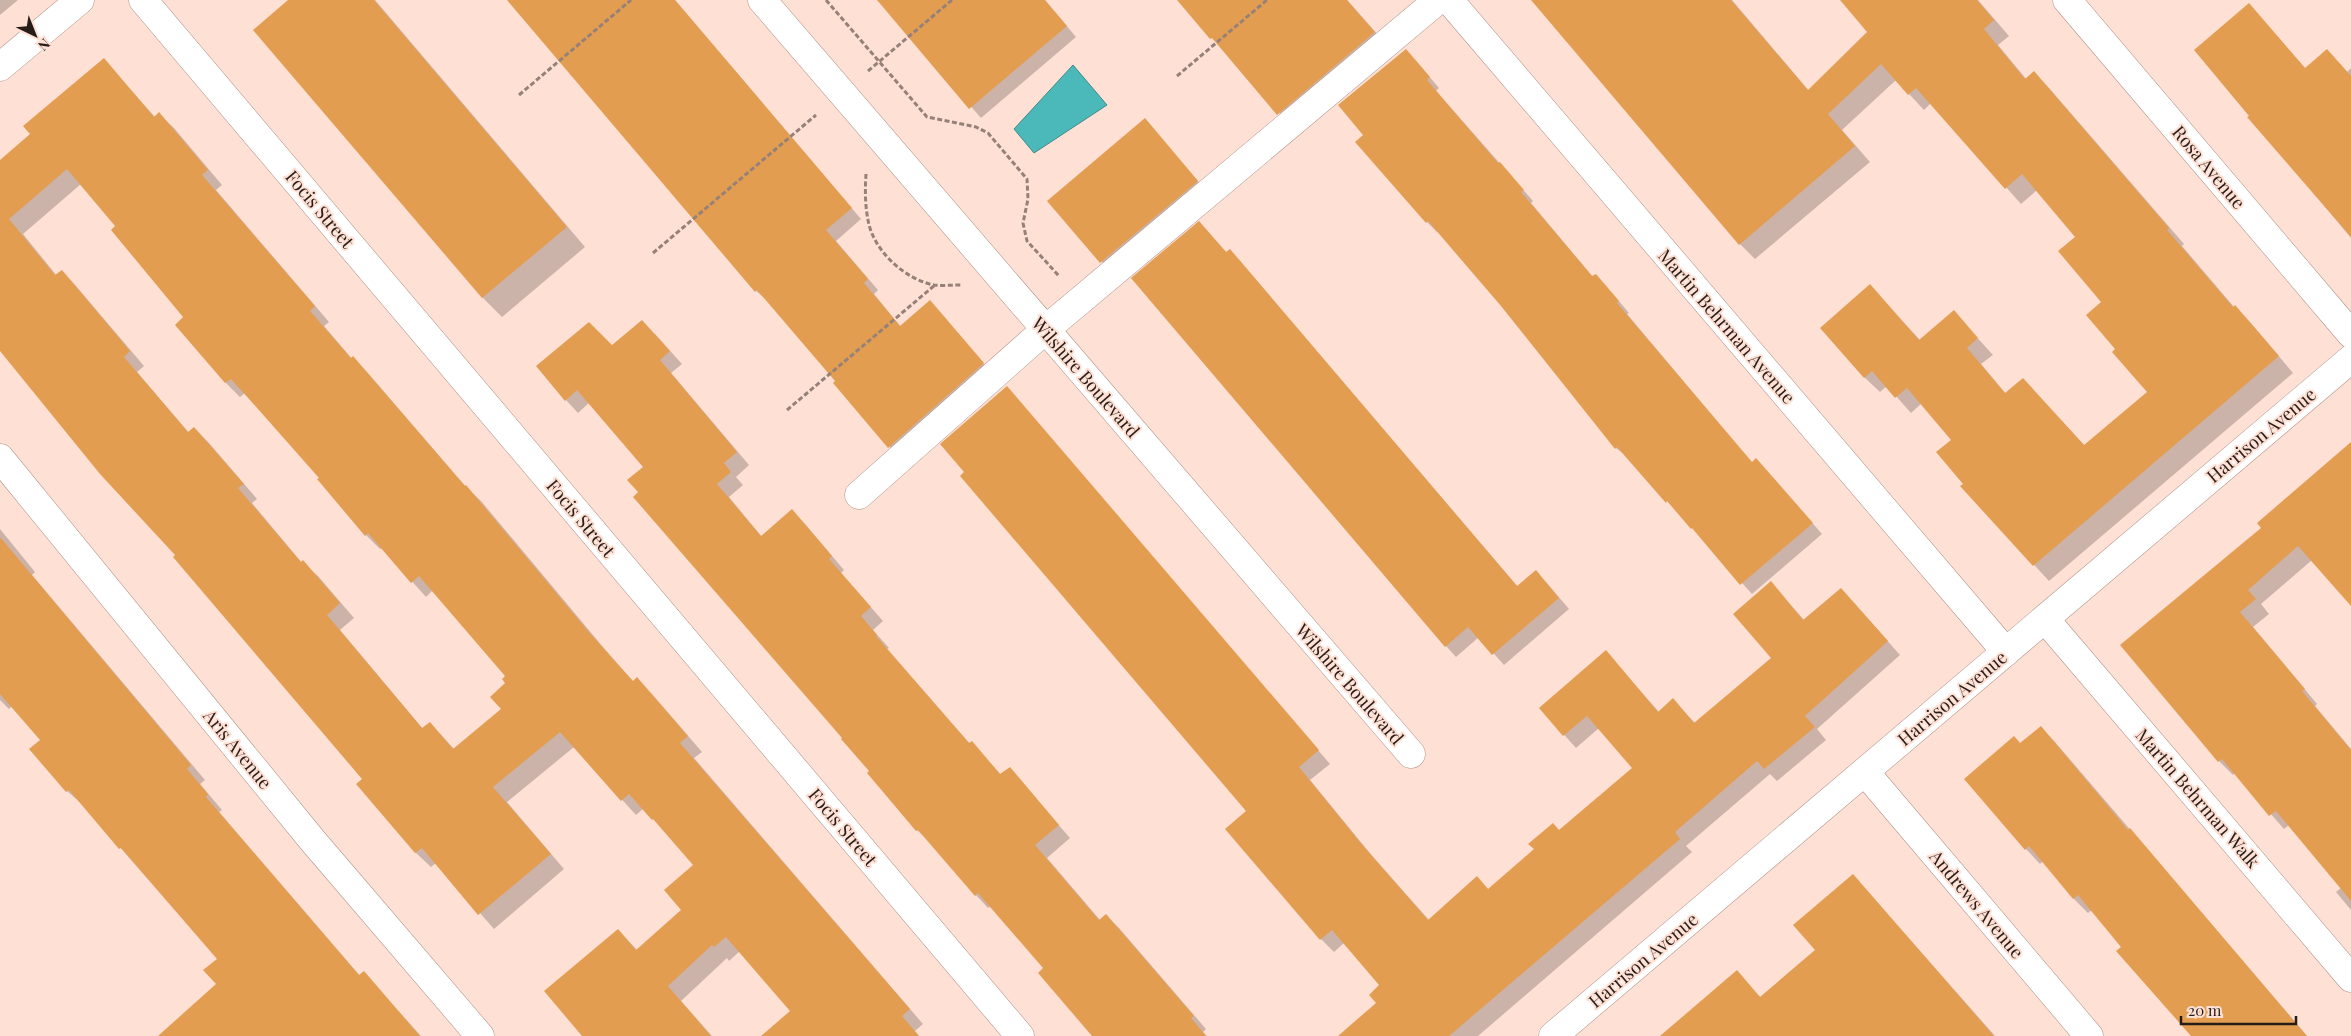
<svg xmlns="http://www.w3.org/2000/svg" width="2351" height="1036" viewBox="0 0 2351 1036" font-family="'Playfair Display',serif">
<rect width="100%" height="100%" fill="#ffe0d4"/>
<polygon fill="#4bb9ba" stroke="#408a89" points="1073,65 1107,105 1034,153 1014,129"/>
<g fill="#0003" fill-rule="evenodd">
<polygon points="0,0 18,0 0,15"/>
<polygon points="290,0 375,0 585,247 502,317 483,298 255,30"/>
<polygon points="510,0 675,0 861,219 836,241 878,290 874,294 901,327 940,312 993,375 899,458 835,383 837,381 767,300 756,291"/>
<polygon points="878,0 1045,0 1076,37 981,118"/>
<polygon points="1179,0 1347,0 1385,43 1289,124"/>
<polygon points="1549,0 1732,0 1809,91 1869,32 1842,0 1978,0 2009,36 1998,45 2027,80 2034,73 2049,88 2184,244 2182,246 2234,307 2250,322 2293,373 2049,581 1962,486 1965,484 1953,440 1922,403 1911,413 1887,386 1880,392 1864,377 1870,286 1920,340 1954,312 1993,355 1981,364 2006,394 2023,379 2085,446 2149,392 2117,350 2103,302 2077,237 2037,190 2021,204 1931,103 1924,110 1896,80 1842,130 1870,162 1755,259 1740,244"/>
<polygon points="2249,5 2306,69 2327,50 2347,72 2351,68 2351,238 2195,50"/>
<path d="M 104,60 L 155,117 L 159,114 L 174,128 L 222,185 L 216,190 L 329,322 L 324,326 L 352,359 L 367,372 L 466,487 L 481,501 L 603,647 L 633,682 L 651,693 L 702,752 L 694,758 L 923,1024 L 915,1031 L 919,1036 L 764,1036 L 791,1011 L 740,951 L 729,961 L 727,958 L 681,1001 L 712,1036 L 584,1036 L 618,930 L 637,950 L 683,910 L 695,865 L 644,808 L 636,815 L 574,747 L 507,802 L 564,869 L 494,929 L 436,863 L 431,867 L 416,853 L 358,784 L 364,779 L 0,344 L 0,161 L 32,134 ZM 81,184 L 117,226 L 185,317 L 176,325 L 226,383 L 240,397 L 245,393 L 320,478 L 366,535 L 380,549 L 382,548 L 426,597 L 433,590 L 507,676 L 503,710 L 455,750 L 430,723 L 423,729 L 340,630 L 354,618 L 318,576 L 302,563 L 252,503 L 257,499 L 209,443 L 194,428 L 189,433 L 137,372 L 144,366 L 76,286 L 62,271 L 57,276 L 23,234 Z"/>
<polygon points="1416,61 1439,88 1436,91 1533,201 1531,203 1593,277 1606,286 1629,313 1627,314 1752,463 1766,470 1822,534 1752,594 1628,457 1616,448 1501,305 1438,231 1437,232 1427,222 1365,135"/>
<polygon points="1155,131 1207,192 1112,273 1049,202"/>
<polygon points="1199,222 1227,253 1230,251 1240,261 1518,587 1546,582 1569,609 1504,665 1479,637 1456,657 1446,646 1132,279"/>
<polygon points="655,334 682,364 671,373 749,465 736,477 743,485 729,497 762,537 792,511 805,524 844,570 841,573 883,621 873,630 889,648 887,649 970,744 984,756 1001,775 1009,768 1070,838 1047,858 1100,920 1106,916 1119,928 1206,1029 1203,1032 1207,1036 1094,1036 1045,968 991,906 988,908 976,895 930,842 917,830 844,738 645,467 590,402 578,413 566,400 612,347"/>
<polygon points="1007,388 1330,764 1310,780 1373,857 1429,920 1477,878 1489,890 1633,768 1599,728 1576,748 1540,708 1606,652 1659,712 1673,700 1695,723 1773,658 1771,583 1805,621 1853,602 1900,655 1817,729 1826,740 1777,781 1770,774 1686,846 1692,852 1478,1036 1340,1036 1378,1003 1381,985 1344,943 1334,952 1321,939 1227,830 1248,811 965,472"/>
<polygon points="2351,444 2351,604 2312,560 2261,604 2269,614 2253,627 2317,704 2315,706 2351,749 2351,910 2336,892 2341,888 2289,825 2284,829 2235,773 2233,775 2219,761 2122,645 2263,528"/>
<polygon points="0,529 35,572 32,575 205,780 200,784 222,810 219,812 360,976 364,973 421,1036 160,1036 218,984 218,959 83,805 67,791 31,749 42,740 12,706 9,709 0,700"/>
<polygon points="2041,728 2055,742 2307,1036 2192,1036 2092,910 2088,913 2074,899 2043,861 2040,864 2026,849 1966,779 2021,744"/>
<polygon points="1853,875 1995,1036 1662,1036 1737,972 1761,998 1817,950"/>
</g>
<g fill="#e29d51" fill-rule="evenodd">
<polygon points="288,0 374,0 567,227 482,298 253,30"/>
<polygon points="507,0 675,0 852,208 826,230 868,279 864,283 900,326 930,300 984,363 888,448 833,383 835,381 757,290 755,292"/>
<polygon points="877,0 1045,0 1067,26 969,109"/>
<polygon points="1177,0 1347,0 1375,32 1277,115 1212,38 1210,39"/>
<polygon points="1531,0 1731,0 1808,90 1867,32 1840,0 1977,0 1994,20 1984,29 2025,79 2034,71 2169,228 2167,230 2233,307 2235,305 2279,356 2033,566 1960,486 1963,484 1936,452 1951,440 1907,388 1895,398 1872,371 1864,378 1820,328 1870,284 1919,340 1954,310 1978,338 1967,348 2005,393 2023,378 2084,445 2147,392 2112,352 2115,349 2086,315 2101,302 2058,251 2075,237 2022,174 2005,189 1916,88 1908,95 1881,64 1828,114 1855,146 1739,245"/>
<polygon points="2249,3 2305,68 2327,49 2351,76 2351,237 2247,117 2249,116 2194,50"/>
<polygon points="1406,49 1430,77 1427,80 1498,163 1500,162 1524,190 1521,192 1592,276 1596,274 1619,301 1617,303 1752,462 1756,458 1813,523 1740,585 1692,528 1691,529 1667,501 1666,503 1617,447 1615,449 1501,306 1428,221 1426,223 1355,142 1363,135 1338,105"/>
<path d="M 104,58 L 154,117 L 159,112 L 208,170 L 202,175 L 315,306 L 310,311 L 351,358 L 353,356 L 465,486 L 466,485 L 588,631 L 633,681 L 637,677 L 688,736 L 680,743 L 910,1009 L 902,1016 L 919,1036 L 761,1036 L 790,1011 L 726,937 L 714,947 L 712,945 L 668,986 L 711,1036 L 582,1036 L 544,991 L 618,929 L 636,950 L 681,910 L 664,890 L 693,865 L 653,819 L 652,820 L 629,794 L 621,801 L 560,732 L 493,787 L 551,854 L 478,915 L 422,848 L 415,853 L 356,784 L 362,779 L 173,557 L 175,555 L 100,474 L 0,351 L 0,160 L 30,134 L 23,126 ZM 67,169 L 115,226 L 111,230 L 183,317 L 175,325 L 225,383 L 231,379 L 258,409 L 319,478 L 317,479 L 365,536 L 368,533 L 411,583 L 419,576 L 505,676 L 502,679 L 505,683 L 490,697 L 501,709 L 453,749 L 430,722 L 422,728 L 327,615 L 340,603 L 303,560 L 301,562 L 238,488 L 244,484 L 194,427 L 188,432 L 124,357 L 130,351 L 62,270 L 55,275 L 9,219 Z"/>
<polygon points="1145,118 1198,181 1100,263 1047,201"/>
<polygon points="1199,221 1226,252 1230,249 1517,586 1536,570 1559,598 1492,655 1468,627 1445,647 1131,278"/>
<polygon points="642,320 670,351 660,360 737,452 724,463 731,472 717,484 761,536 792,509 832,556 829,559 871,607 861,616 877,635 876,636 969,743 972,741 1000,774 1010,767 1059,825 1035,845 1099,920 1106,914 1194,1016 1191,1018 1206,1036 1092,1036 1038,973 1043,968 978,893 975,896 918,830 916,831 867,773 869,771 841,739 842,738 633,497 638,492 627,480 643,467 577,390 565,401 536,366 589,322 612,345"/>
<polygon points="1007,386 1319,750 1299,767 1360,842 1428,920 1477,876 1488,889 1534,849 1528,844 1553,823 1559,830 1632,768 1587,716 1563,736 1539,708 1606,650 1658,712 1673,698 1694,723 1771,658 1733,614 1771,581 1803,620 1841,588 1888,641 1805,716 1815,727 1764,769 1757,761 1675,832 1680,839 1449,1036 1338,1036 1376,1003 1369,995 1379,985 1332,930 1320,940 1225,829 1246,811 960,476 964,472 940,444"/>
<polygon points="2351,442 2351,606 2298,546 2248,590 2256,599 2240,612 2305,689 2302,691 2351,750 2351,901 2276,811 2269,816 2222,759 2218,762 2120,645 2261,528 2257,523"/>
<polygon points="0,537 191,765 187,769 208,794 206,797 359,975 364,971 420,1036 158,1036 216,984 203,970 217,959 121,848 119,849 69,790 66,792 29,749 40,740 0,694"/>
<polygon points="2041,726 2128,830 2130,828 2307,1036 2191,1036 2116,951 2121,947 2078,895 2073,899 2029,846 2025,850 1964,779 2014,736 2020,743"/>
<polygon points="1853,874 1994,1036 1660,1036 1737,970 1760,997 1815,950 1793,925"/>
</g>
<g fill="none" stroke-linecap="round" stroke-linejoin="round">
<defs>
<g id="minor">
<polyline points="143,0 1020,1036"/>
<polyline points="762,0 1411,754"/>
<polyline points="1449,0 2006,652"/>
<polyline points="2067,0 2351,334"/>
<polyline points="0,67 80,0"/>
<polyline points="0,458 313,841 480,1036"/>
<polyline points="859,495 1045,330 1438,0"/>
<polyline points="2045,619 2351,978"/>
<polyline points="1865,772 2089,1036"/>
<polyline points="1553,1036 2351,359"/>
</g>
</defs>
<use href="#minor" stroke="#ae9287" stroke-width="29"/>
<g stroke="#968179" stroke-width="3" stroke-dasharray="5 2.5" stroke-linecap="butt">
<polyline points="826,0 927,117 976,127 988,133 1027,179 1028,199 1023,223 1027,241 1059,276"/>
<polyline points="868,71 952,0"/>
<polyline points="1177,76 1267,0"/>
<polyline points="519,95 631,0"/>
<path d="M 866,174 C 865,189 865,205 868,220 C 873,250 904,279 934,285 C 942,286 952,285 961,285"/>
<polyline points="653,253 816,115"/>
<polyline points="787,410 935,285"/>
</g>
<use href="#minor" stroke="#fff" stroke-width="28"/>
</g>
<g text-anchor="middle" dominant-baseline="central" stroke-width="4" stroke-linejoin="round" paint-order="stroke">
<g font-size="18" fill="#261c18" stroke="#ffe0d4">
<text transform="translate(2209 167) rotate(50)">Rosa Avenue</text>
<text transform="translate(320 209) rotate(50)">Focis Street</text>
<text transform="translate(1727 326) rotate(49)">Martin Behrman Avenue</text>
<text transform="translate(1086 377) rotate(49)">Wilshire Boulevard</text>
<text transform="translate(2261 435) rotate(-40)">Harrison Avenue</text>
<text transform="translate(581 518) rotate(50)">Focis Street</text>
<text transform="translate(1350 684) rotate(49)">Wilshire Boulevard</text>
<text transform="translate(1952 698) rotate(-40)">Harrison Avenue</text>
<text transform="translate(238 749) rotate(51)">Aris Avenue</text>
<text transform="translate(2198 798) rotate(49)">Martin Behrman Walk</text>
<text transform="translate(843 827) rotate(50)">Focis Street</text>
<text transform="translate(1977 904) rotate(50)">Andrews Avenue</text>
<text transform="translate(1643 960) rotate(-40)">Harrison Avenue</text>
</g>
</g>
<g transform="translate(35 35) rotate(137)" stroke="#ffe0d4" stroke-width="4" paint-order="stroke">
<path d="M0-4L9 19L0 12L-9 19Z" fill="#261c18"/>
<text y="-8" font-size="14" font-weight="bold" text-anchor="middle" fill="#261c18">N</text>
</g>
<path d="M2181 1016v8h115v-8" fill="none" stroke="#261c18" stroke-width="2.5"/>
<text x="2188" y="1016" font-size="15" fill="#261c18" stroke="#ffe0d4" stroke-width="4" paint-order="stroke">20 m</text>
</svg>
